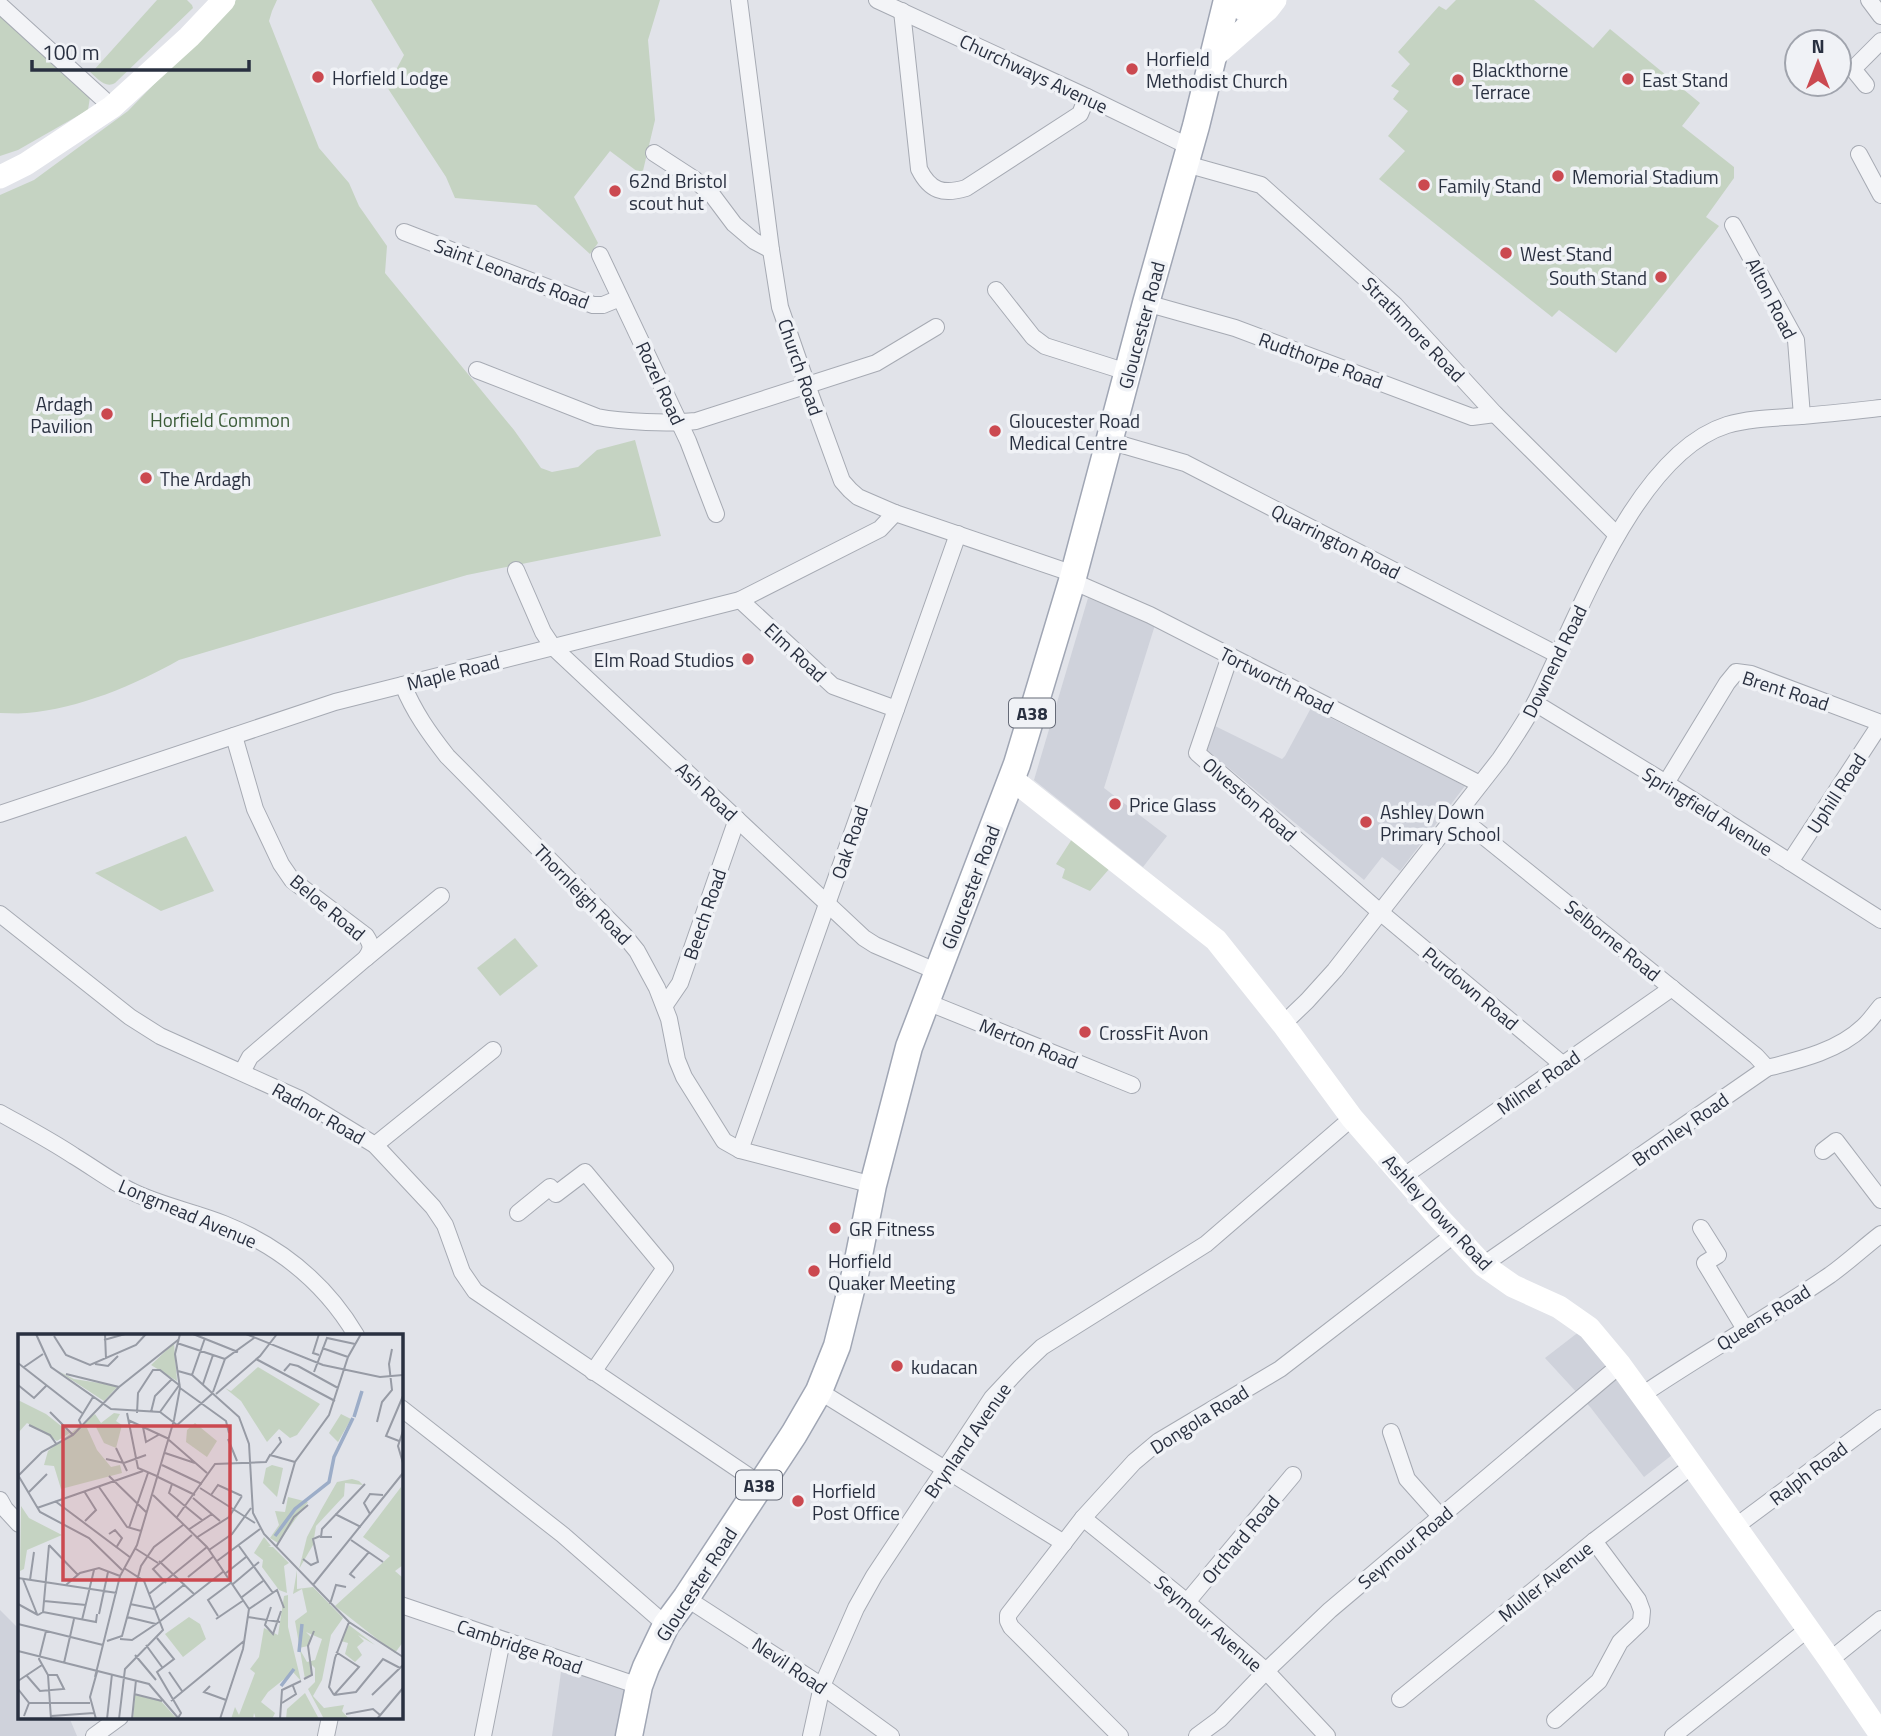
<svg xmlns="http://www.w3.org/2000/svg" width="1881" height="1736" viewBox="0 0 1881 1736" font-family="'Titillium Web',sans-serif">
<rect width="100%" height="100%" fill="#e1e3e9"/>
<g fill="#cfd2db">
<polygon points="1088,598 1155,625 1104,788 1167,836 1143,867 1034,780"/>
<polygon points="1311,708 1465,786 1400,871 1382,857 1364,880 1207,750 1215,726 1282,759 1285,756"/>
<polygon points="1580,1331 1623,1383 1672,1455 1644,1477 1591,1408 1545,1358"/>
<polygon points="0,1610 19,1629 19,1717 69,1717 77,1736 0,1736"/>
<polygon points="562,1665 629,1690 621,1736 552,1736"/>
</g>
<g fill="#c5d3c2">
<path d="M 157,0 L 187,0 L 192,5 L 193,8 L 115,83 C 105,89 96,77 88,70 L 94,70 Z"/>
<path d="M 236,0 L 277,0 L 272,11 L 269,21 L 319,148 L 349,183 L 359,206 L 387,246 L 385,273 L 514,430 L 541,468 L 552,472 L 578,467 L 597,450 L 635,440 L 661,536 L 467,575 L 179,660 C 135,685 78,709 27,713 C 18,714 9,713 0,713 L 0,195 L 34,180 L 128,111 Z"/>
<polygon points="371,0 660,0 648,40 655,120 642,175 610,151 574,197 598,243 590,254 536,205 455,198 446,177 387,87 404,55"/>
<polygon points="1456,0 1534,0 1593,48 1610,29 1700,103 1682,126 1734,167 1734,178 1706,217 1719,226 1616,353 1559,310 1552,317 1379,179 1405,151 1388,136 1408,111 1393,99 1399,91 1391,86 1410,64 1398,52 1439,6 1446,10"/>
<polygon points="0,6 90,97 88,110 18,150 0,156"/>
<polygon points="186,836 214,891 161,911 95,873"/>
<polygon points="1072,839 1110,868 1090,891 1062,878 1065,869 1056,864"/>
<polygon points="515,938 538,966 500,996 477,968"/>
</g>
<g fill="none" stroke-linecap="round" stroke-linejoin="round">
<defs>
<g id="street">
<polyline points="739,0 771,250 780,307 807,385 842,481 850,490 858,497 895,513 1074,574"/>
<polyline points="877,0 1087,97 1190,147"/>
<polyline points="1869,0 1881,16"/>
<polyline points="0,5 112,107"/>
<path d="M 902,11 L 919,169 C 930,191 943,195 966,188 L 1080,114 L 1087,97"/>
<polyline points="1866,85 1853,69 1881,41"/>
<polyline points="654,153 694,179 713,196 734,224 754,241 771,250"/>
<polyline points="1859,154 1881,195"/>
<polyline points="1186,164 1261,185 1395,305 1495,414 1617,535"/>
<polyline points="1733,225 1796,340 1802,416"/>
<polyline points="404,232 593,305 603,305 620,298"/>
<polyline points="600,255 688,441 716,514"/>
<polyline points="996,290 1033,337 1045,346 1127,372"/>
<polyline points="1146,303 1235,328 1472,417 1495,414"/>
<path d="M 477,370 L 597,417 C 623,422 669,424 696,421 L 876,363 L 936,327"/>
<polyline points="1109,441 1185,463 1558,655"/>
<polyline points="516,570 543,632 553,647 864,938 875,945 938,972"/>
<polyline points="1072,581 1150,615 1480,784"/>
<polyline points="740,600 833,686 896,709"/>
<polyline points="1230,656 1197,753 1380,912 1562,1064"/>
<path d="M 403,685 C 414,712 429,733 447,756 L 624,935 L 637,951 L 657,988 L 669,1019 L 677,1060 L 684,1077 L 724,1141 L 740,1150 L 873,1185"/>
<polyline points="1535,703 1666,783 1881,920"/>
<path d="M 234,736 L 255,809 L 281,864 L 292,880 L 366,936 C 372,945 372,949 366,958 L 250,1057 L 242,1072"/>
<polyline points="1666,783 1727,683 1736,672 1751,674 1881,723"/>
<polyline points="0,814 335,702 740,600 880,529 895,513"/>
<polyline points="1456,814 1756,1056 1767,1068"/>
<polyline points="1790,862 1881,723"/>
<polyline points="0,914 130,1017 160,1036 300,1099 375,1145 433,1207 445,1225 462,1272 475,1291 760,1484"/>
<polyline points="366,958 441,896"/>
<polyline points="927,1002 1132,1085"/>
<polyline points="665,1005 680,983 737,819"/>
<path d="M 1283,1024 L 1307,1001 L 1335,970 L 1500,759 C 1512,741 1524,724 1534,705 C 1576,624 1634,454 1727,425 C 1751,418 1776,418 1801,416 C 1828,414 1854,411 1881,408"/>
<path d="M 0,1113 C 25,1127 50,1140 74,1156 C 94,1168 112,1182 133,1192 C 162,1206 194,1212 224,1224 C 281,1247 325,1283 356,1335"/>
<polyline points="375,1145 493,1050"/>
<polyline points="740,1150 958,534"/>
<polyline points="1823,1151 1836,1141 1881,1200"/>
<polyline points="1404,1176 1672,988"/>
<polyline points="518,1213 550,1187 556,1194 585,1172 665,1268 593,1372"/>
<polyline points="1701,1228 1718,1255 1705,1263 1745,1329"/>
<path d="M 1483,1265 L 1767,1068 C 1799,1060 1838,1051 1863,1027 C 1870,1021 1875,1013 1881,1006"/>
<polyline points="819,1391 1064,1543"/>
<path d="M 1642,1395 C 1704,1353 1769,1317 1830,1275 C 1848,1262 1864,1247 1881,1234"/>
<polyline points="401,1408 563,1535 666,1625"/>
<polyline points="1391,1432 1407,1479 1440,1516"/>
<polyline points="0,1500 5,1509 19,1524"/>
<polyline points="1083,1518 1187,1602 1266,1671 1327,1736"/>
<polyline points="1735,1527 1881,1418"/>
<polyline points="686,1598 822,1686 891,1736"/>
<polyline points="1187,1602 1293,1475"/>
<polyline points="401,1605 639,1686"/>
<polyline points="1830,1660 1881,1619"/>
<polyline points="1400,1699 1594,1541 1692,1466"/>
<polyline points="1555,1720 1599,1681 1620,1642 1641,1622 1642,1611 1638,1600 1594,1541"/>
<polyline points="94,1736 120,1717"/>
<polyline points="326,1736 330,1717"/>
<polyline points="483,1736 502,1640"/>
<polyline points="811,1736 822,1686 856,1608 874,1576 992,1398 1021,1367 1042,1347 1206,1244 1352,1118"/>
<polyline points="1120,1736 1011,1627 1008,1621 1008,1615 1083,1518 1134,1462 1159,1441 1280,1369 1455,1234"/>
<polyline points="1197,1736 1220,1719 1266,1671 1330,1610 1620,1365"/>
<polyline points="1673,1736 1808,1629"/>
</g>
<polyline id="primary" points="629,1736 639,1686 646,1667 666,1625 686,1598 794,1434 819,1391 837,1346 856,1270 873,1185 909,1047 1017,764 1072,581 1146,303 1196,126 1227,0"/>
</defs>
<use href="#street" stroke="#a6aab3" stroke-width="18"/>
<use href="#primary" stroke="#a0a6b4" stroke-width="29"/>
<use href="#street" stroke="#f3f4f7" stroke-width="16"/>
<g stroke="#fff" stroke-width="23">
<path d="M 1234,0 L 1241,8 C 1253,9 1258,5 1268,0"/>
<polyline points="1213,57 1268,9 1275,0"/>
<polyline points="0,177 26,164 112,107 189,37 224,0"/>
<polyline points="1012,779 1216,940 1283,1024 1352,1118 1439,1218 1483,1265 1513,1286 1559,1307 1589,1328 1620,1365 1657,1416 1830,1660 1881,1735"/>
</g>
<use href="#primary" stroke="#fff" stroke-width="26"/>
</g>
<g fill="#cb4950" stroke="#f0f2f6" stroke-width="2.5">
<circle cx="1132" cy="69" r="7"/>
<circle cx="318" cy="77" r="7"/>
<circle cx="1628" cy="79" r="7"/>
<circle cx="1458" cy="80" r="7"/>
<circle cx="1558" cy="176" r="7"/>
<circle cx="1424" cy="185" r="7"/>
<circle cx="615" cy="191" r="7"/>
<circle cx="1506" cy="253" r="7"/>
<circle cx="1661" cy="277" r="7"/>
<circle cx="107" cy="414" r="7"/>
<circle cx="995" cy="431" r="7"/>
<circle cx="146" cy="478" r="7"/>
<circle cx="748" cy="659" r="7"/>
<circle cx="1115" cy="804" r="7"/>
<circle cx="1366" cy="822" r="7"/>
<circle cx="1085" cy="1032" r="7"/>
<circle cx="835" cy="1228" r="7"/>
<circle cx="814" cy="1271" r="7"/>
<circle cx="897" cy="1366" r="7"/>
<circle cx="798" cy="1501" r="7"/>
</g>
<g text-anchor="middle" dominant-baseline="central" stroke-width="7" stroke-linejoin="round" paint-order="stroke">
<g fill="#f0f2f6" stroke="#656a77" stroke-width="2">
<rect x="1009" y="698.5" width="46" height="29" rx="5"/>
<rect x="736" y="1470.5" width="46" height="29" rx="5"/>
</g>
<g font-size="18" font-weight="bold" fill="#293040">
<text x="1032" y="713">A38</text>
<text x="759" y="1485">A38</text>
</g>
<g font-size="19" fill="#293040" stroke="#f0f2f6" text-anchor="start">
<text x="1146" y="58">Horfield<tspan x="1146" dy="22">Methodist Church</tspan></text>
<text x="1472" y="69">Blackthorne<tspan x="1472" dy="22">Terrace</tspan></text>
<text x="332" y="77">Horfield Lodge</text>
<text x="1642" y="79">East Stand</text>
<text x="1572" y="176">Memorial Stadium</text>
<text x="629" y="180">62nd Bristol<tspan x="629" dy="22">scout hut</tspan></text>
<text x="1438" y="185">Family Stand</text>
<text x="1520" y="253">West Stand</text>
<text x="1647" y="277" text-anchor="end">South Stand</text>
<text x="93" y="403" text-anchor="end">Ardagh<tspan x="93" dy="22">Pavilion</tspan></text>
<text x="1009" y="420">Gloucester Road<tspan x="1009" dy="22">Medical Centre</tspan></text>
<text x="160" y="478">The Ardagh</text>
<text x="734" y="659" text-anchor="end">Elm Road Studios</text>
<text x="1129" y="804">Price Glass</text>
<text x="1380" y="811">Ashley Down<tspan x="1380" dy="22">Primary School</tspan></text>
<text x="1099" y="1032">CrossFit Avon</text>
<text x="849" y="1228">GR Fitness</text>
<text x="828" y="1260">Horfield<tspan x="828" dy="22">Quaker Meeting</tspan></text>
<text x="911" y="1366">kudacan</text>
<text x="812" y="1490">Horfield<tspan x="812" dy="22">Post Office</tspan></text>
</g>
<g font-size="19" fill="#293040" stroke="#f0f2f6">
<text transform="translate(1034 73) rotate(25)">Churchways Avenue</text>
<text transform="translate(512 273) rotate(21)">Saint Leonards Road</text>
<text transform="translate(1772 298) rotate(63)">Alton Road</text>
<text transform="translate(1141 325) rotate(-75)">Gloucester Road</text>
<text transform="translate(1414 329) rotate(46)">Strathmore Road</text>
<text transform="translate(1321 360) rotate(20)">Rudthorpe Road</text>
<text transform="translate(801 367) rotate(71)">Church Road</text>
<text transform="translate(661 383) rotate(65)">Rozel Road</text>
<text transform="translate(1336 541) rotate(27)">Quarrington Road</text>
<text transform="translate(796 652) rotate(43)">Elm Road</text>
<text transform="translate(1554 661) rotate(-64)">Downend Road</text>
<text transform="translate(453 672) rotate(-14)">Maple Road</text>
<text transform="translate(1277 680) rotate(27)">Tortworth Road</text>
<text transform="translate(1786 690) rotate(18)">Brent Road</text>
<text transform="translate(707 791) rotate(43)">Ash Road</text>
<text transform="translate(1836 793) rotate(-57)">Uphill Road</text>
<text transform="translate(1250 799) rotate(41)">Olveston Road</text>
<text transform="translate(1708 811) rotate(32)">Springfield Avenue</text>
<text transform="translate(849 842) rotate(-71)">Oak Road</text>
<text transform="translate(970 887) rotate(-69)">Gloucester Road</text>
<text transform="translate(583 894) rotate(46)">Thornleigh Road</text>
<text transform="translate(328 907) rotate(40)">Beloe Road</text>
<text transform="translate(704 914) rotate(-71)">Beech Road</text>
<text transform="translate(1613 940) rotate(39)">Selborne Road</text>
<text transform="translate(1471 988) rotate(40)">Purdown Road</text>
<text transform="translate(1029 1043) rotate(22)">Merton Road</text>
<text transform="translate(1538 1082) rotate(-35)">Milner Road</text>
<text transform="translate(319 1113) rotate(30)">Radnor Road</text>
<text transform="translate(1680 1129) rotate(-35)">Bromley Road</text>
<text transform="translate(1438 1212) rotate(47)">Ashley Down Road</text>
<text transform="translate(188 1213) rotate(23)">Longmead Avenue</text>
<text transform="translate(1763 1317) rotate(-32)">Queens Road</text>
<text transform="translate(1199 1419) rotate(-32)">Dongola Road</text>
<text transform="translate(967 1440) rotate(-55)">Brynland Avenue</text>
<text transform="translate(1808 1473) rotate(-37)">Ralph Road</text>
<text transform="translate(1240 1539) rotate(-50)">Orchard Road</text>
<text transform="translate(1405 1547) rotate(-40)">Seymour Road</text>
<text transform="translate(1545 1581) rotate(-39)">Muller Avenue</text>
<text transform="translate(696 1584) rotate(-57)">Gloucester Road</text>
<text transform="translate(1209 1623) rotate(41)">Seymour Avenue</text>
<text transform="translate(520 1646) rotate(19)">Cambridge Road</text>
<text transform="translate(790 1665) rotate(34)">Nevil Road</text>
</g>
<g font-size="19" fill="#3a5b37" stroke="#f0f2f6">
<text x="220" y="419">Horfield Common</text>
</g>
</g>
<g transform="translate(18 1334)">
<rect width="385" height="385" fill="#e1e3e9"/>
<path d="M 156,9 L 159,47 L 133,31 ZM 240,33 L 302,70 L 279,101 L 272,104 L 261,95 L 249,108 L 223,67 L 207,54 L 213,57 ZM 40,37 L 56,45 L 100,52 L 86,67 ZM 0,66 L 28,80 L 52,99 L 39,107 L 9,89 L 0,99 ZM 96,79 L 102,80 L 98,87 L 104,91 L 98,114 L 86,109 L 77,91 L 69,94 L 79,116 L 93,133 L 102,131 L 104,139 L 43,155 L 36,132 L 26,131 L 30,117 L 77,80 L 83,89 ZM 323,80 L 333,85 L 320,108 L 311,99 ZM 177,89 L 199,107 L 189,123 L 168,108 L 169,96 ZM 254,131 L 265,134 L 259,163 L 245,149 L 248,134 ZM 334,145 L 341,147 L 345,151 L 327,149 L 326,162 L 298,192 L 295,211 L 281,235 L 289,203 L 303,176 L 319,148 ZM 383,153 L 385,231 L 377,237 L 385,244 L 385,308 L 377,319 L 317,272 L 372,222 L 345,203 ZM 270,163 L 290,168 L 260,209 L 252,204 L 261,191 L 257,177 L 267,178 ZM 3,172 L 11,184 L 44,201 L 9,216 L 6,235 L 2,237 ZM 246,203 L 253,212 L 250,213 L 255,213 L 271,229 L 266,232 L 269,259 L 261,256 L 244,233 L 245,226 L 236,219 ZM 279,236 L 279,255 L 295,253 L 325,284 L 313,301 L 304,346 L 295,362 L 306,374 L 326,371 L 324,377 L 331,385 L 306,385 L 290,355 L 297,348 L 297,334 L 294,331 L 293,341 L 287,345 L 277,287 L 289,278 L 284,255 L 275,260 ZM 288,298 L 304,305 L 297,326 L 289,328 L 281,314 L 290,312 L 294,304 ZM 270,261 L 270,293 L 283,347 L 275,338 L 250,358 L 243,368 L 257,379 L 254,385 L 238,385 L 236,379 L 235,385 L 213,385 L 217,373 L 221,381 L 237,339 L 232,335 L 241,323 L 246,294 L 260,301 L 266,262 ZM 171,283 L 182,290 L 188,305 L 165,323 L 147,300 ZM 331,291 L 357,311 L 340,301 L 346,307 L 339,313 L 344,321 L 337,328 L 327,320 L 330,309 L 323,307 ZM 287,359 L 301,385 L 268,385 L 269,375 ZM 117,361 L 143,367 L 159,385 L 115,385 Z" fill="#c5d3c2" fill-rule="evenodd"/>
<path fill="none" stroke="#9cadc8" stroke-width="3.5" d="M 336,83 L 344,57M 257,202 L 277,175 L 311,148 L 316,123 L 335,84M 281,318 L 284,290M 263,352 L 276,335"/>
<path fill="none" stroke="#979ba5" stroke-width="2" d="M 18,0 L 33,33 L 93,75 L 142,78 L 159,91M 25,0 L 58,0M 87,0 L 88,25M 175,0 L 220,18M 228,0 L 305,31 L 362,43 L 385,41M 301,0 L 295,19 L 301,21M 36,2 L 48,21 L 72,31 L 118,11 L 128,0M 86,6 L 107,0M 159,9 L 207,25M 304,14 L 330,23M 238,25 L 317,67M 0,29 L 64,79M 77,30 L 90,32 L 100,22M 6,33 L 25,20M 160,37 L 174,41 L 221,83 L 231,110 L 235,179 L 246,200 L 331,288 L 385,323M 266,37 L 272,30 L 280,32 L 320,54M 296,38 L 309,4 L 337,10M 48,40 L 101,53M 174,41 L 187,4M 185,50 L 195,21M 0,51 L 16,64 L 28,52M 162,54 L 208,87 L 211,99M 195,58 L 207,25 L 236,4M 198,60 L 242,22 L 259,0M 32,78 L 55,101M 133,78 L 137,62 L 154,45M 142,78 L 162,50M 109,79 L 120,134 L 141,143M 119,79 L 120,59 L 135,36 L 142,36 L 161,51M 110,86 L 151,105M 359,88 L 364,68 L 374,56 L 371,30 L 374,15M 11,91 L 32,101 L 39,111M 158,92 L 195,59M 64,93 L 61,86 L 75,63M 125,93 L 128,108 L 142,100M 385,97 L 380,112 L 385,129M 210,105 L 219,127M 151,106 L 189,139M 381,107 L 368,102 L 385,62M 98,114 L 109,137M 147,119 L 177,129M 252,122 L 263,108 L 261,103M 88,125 L 106,129 L 128,121M 144,131 L 184,150M 0,141 L 22,178 L 71,204 L 104,236M 0,142 L 24,118 L 55,101 L 101,53 L 160,6M 91,142 L 128,178M 140,143 L 177,161M 154,150 L 151,159 L 184,186M 81,153 L 109,193 L 123,197M 182,154 L 237,189M 66,157 L 78,176 L 67,187M 10,159 L 29,140M 135,161 L 189,213 L 231,275 L 225,315 L 202,385M 193,161 L 200,151 L 224,162M 175,164 L 202,187M 37,167 L 113,224M 265,170 L 277,128 L 311,81 L 330,23 L 343,0M 19,174 L 125,137M 317,180 L 343,193M 352,180 L 346,169 L 352,160 L 365,161M 159,183 L 197,130 L 248,128 L 252,121 L 277,128M 111,194 L 130,139M 170,196 L 194,180M 91,200 L 97,196 L 104,204 L 98,214M 314,203 L 303,203 L 304,195 L 347,150M 178,204 L 211,183 L 224,162M 333,206 L 365,228M 31,211 L 60,241M 221,212 L 255,259M 258,213 L 276,183 L 290,171M 118,215 L 140,229M 191,216 L 214,200 L 233,174M 285,225 L 293,231 L 300,228 L 295,205 L 302,202M 141,227 L 176,260M 199,227 L 242,195M 208,239 L 228,223M 170,243 L 196,222M 0,244 L 99,259M 337,244 L 332,240 L 351,218M 5,245 L 19,280M 12,246 L 16,218M 148,249 L 135,235 L 174,201M 215,250 L 241,228M 48,251 L 62,239 L 81,234 L 102,242M 295,251 L 385,139M 131,260 L 189,213M 224,263 L 245,247M 26,267 L 68,271M 0,270 L 20,281M 112,270 L 136,275 L 167,250M 312,270 L 318,251 L 328,253M 253,273 L 247,291 L 255,300 L 263,277M 231,275 L 259,256 L 266,274M 25,278 L 78,288 L 79,280M 81,280 L 90,238M 20,281 L 25,278 L 31,211M 200,282 L 190,266 L 214,248M 109,283 L 138,290M 230,283 L 262,288M 198,285 L 226,266M 64,286 L 76,236M 0,290 L 85,311M 28,297 L 21,325 L 30,341 L 33,385M 139,304 L 156,325 L 139,338 L 163,379 L 160,384M 102,305 L 114,306 L 141,288 L 206,237M 89,307 L 104,302 L 123,232 L 136,213 L 165,191M 128,311 L 144,333M 0,317 L 131,350 L 161,385M 117,321 L 138,346M 46,329 L 56,285M 151,338 L 164,357M 9,342 L 22,357 L 46,355 L 39,341 L 30,341M 77,343 L 102,242 L 119,211 L 156,86 L 162,54 L 157,20 L 162,0M 286,345 L 294,341 L 290,312 L 296,297M 0,347 L 24,331M 192,352 L 186,358 L 208,366M 0,355 L 11,369 L 6,382M 116,360 L 144,367M 316,361 L 338,358 L 365,325 L 382,334M 316,361 L 311,353 L 317,324 L 331,288M 316,361 L 341,333 L 318,318M 354,361 L 385,331M 153,367 L 226,307M 11,369 L 72,369M 264,369 L 278,360 L 275,352M 328,380 L 355,375 L 362,381M 33,382 L 76,379M 78,385 L 72,363 L 79,338M 89,385 L 94,340M 101,385 L 107,335 L 145,296 L 126,247 L 106,234M 114,385 L 118,346M 262,385 L 264,356 L 283,347M 359,385 L 385,354"/>
<path fill="#cb4950" fill-opacity="0.15" stroke="#cb4950" stroke-width="3.5" d="M 45,92 L 212,92 L 212,246 L 45,246 Z"/>
<rect width="385" height="385" fill="none" stroke="#293040" stroke-width="3.5"/>
</g>
<g transform="translate(1818 63)"><circle r="33" fill="#f0f2f6" stroke="#a0a4ad" stroke-width="2"/>
<path d="M0-5L12 26L0 18L-12 26Z" fill="#cb4950"/>
<text y="-10" font-size="19" font-weight="bold" text-anchor="middle" fill="#293040">N</text>
</g>
<path d="M32 60v10h217v-10" fill="none" stroke="#293040" stroke-width="3.5"/>
<text x="42" y="60" font-size="21" fill="#293040" stroke="#f0f2f6" stroke-width="5" paint-order="stroke">100 m</text>
</svg>
